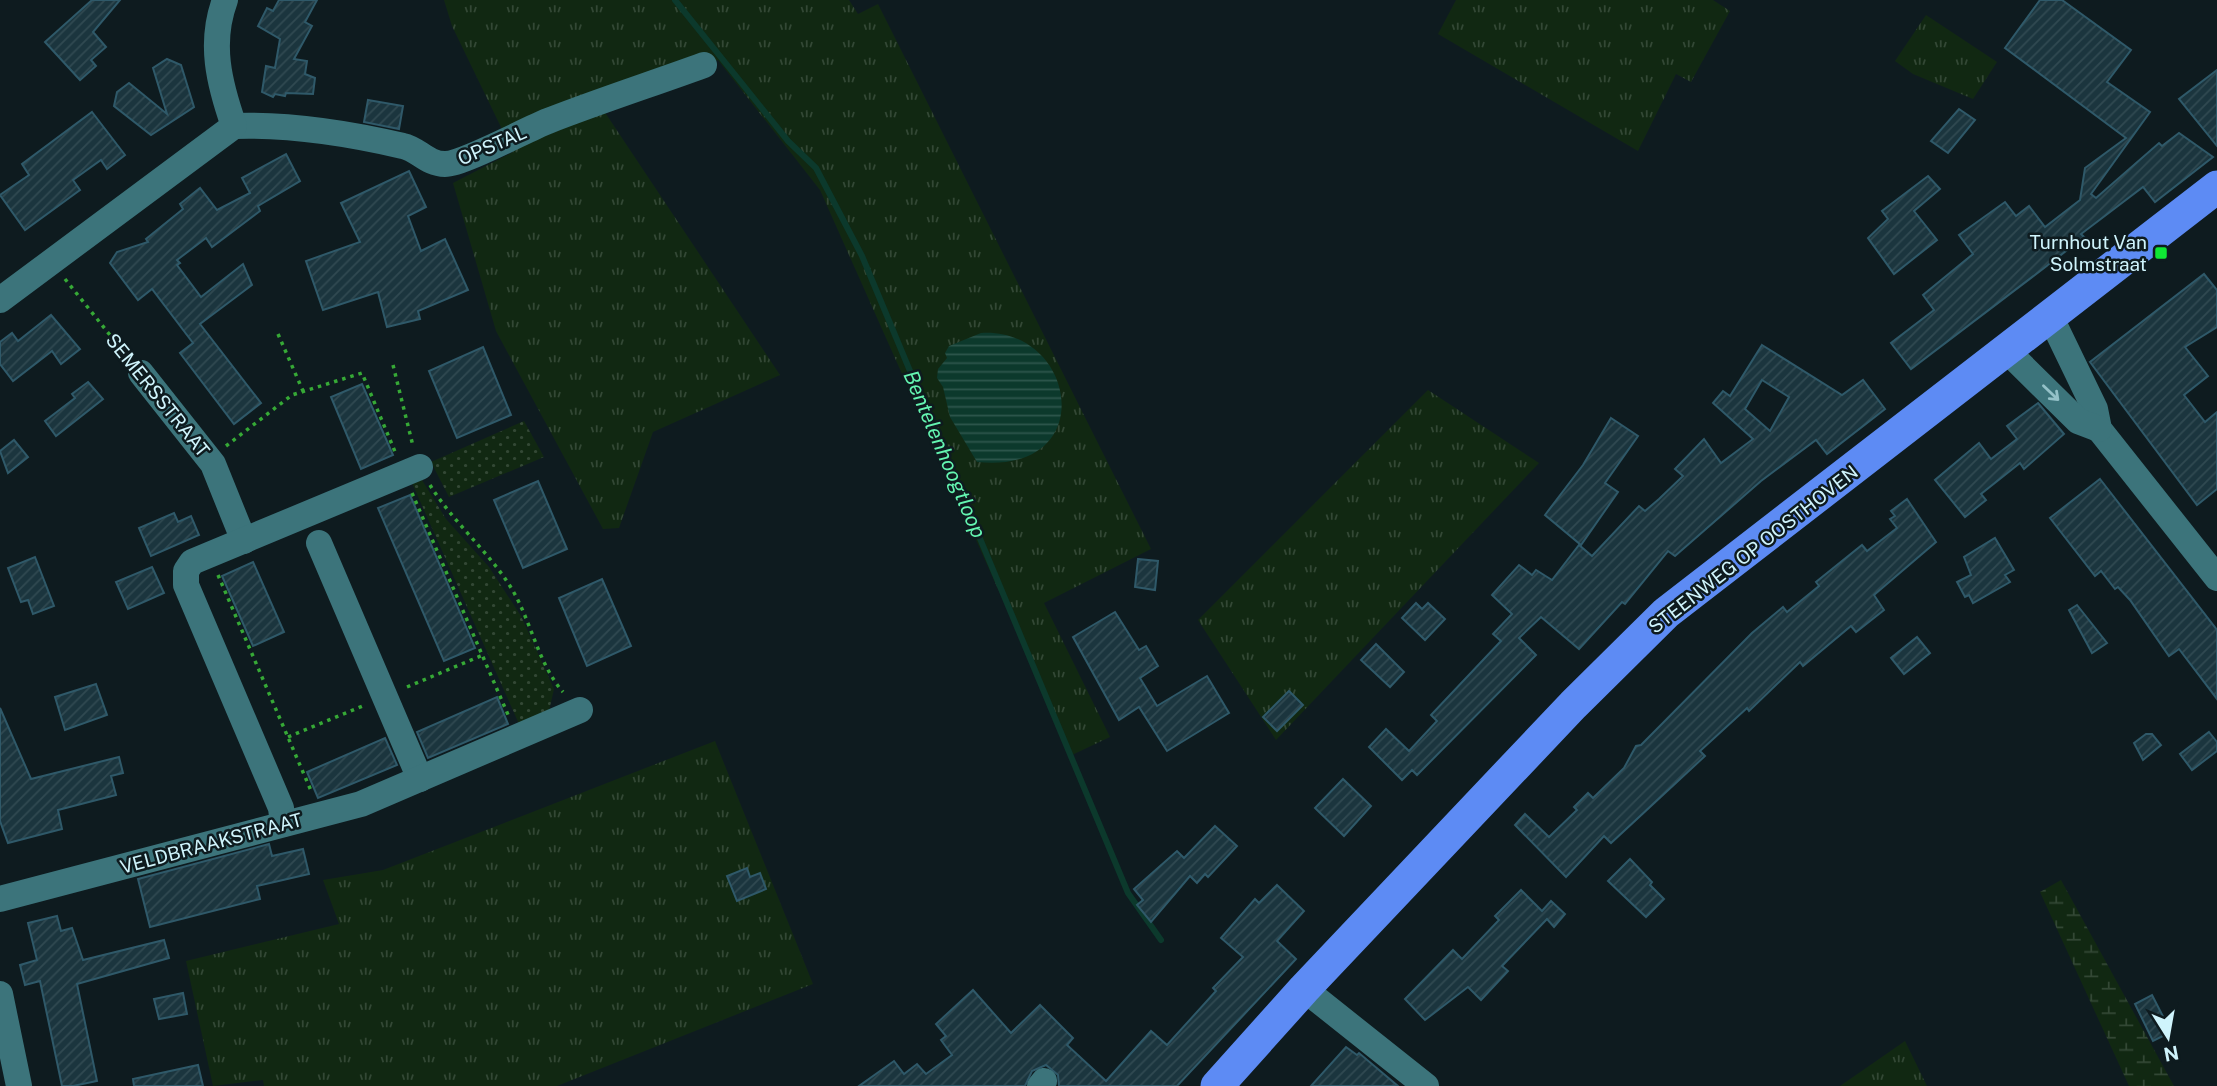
<svg xmlns="http://www.w3.org/2000/svg" width="2217" height="1086" viewBox="0 0 2217 1086" font-family="'Public Sans',sans-serif">
<defs>
<pattern id="grass-tufts" width="24" height="20" patternUnits="userSpaceOnUse" patternTransform="scale(1.75)"><rect width="24" height="20" fill="#112812"/><path d="M3 7l-1-3M5 7V3M7 7l1-3M15 17l-1-3M17 17v-4M19 17l1-3" fill="none" stroke="#334835"/></pattern>
<pattern id="wetland-marsh" width="20" height="14" patternUnits="userSpaceOnUse" patternTransform="scale(1.75)"><rect width="20" height="14" fill="#112812"/><path d="M1 5h8M5 5V1M11 12h8M15 12V8" fill="none" stroke="#334835"/></pattern>
<pattern id="park-dots" width="8" height="8" patternUnits="userSpaceOnUse" patternTransform="scale(1.75)"><rect width="8" height="8" fill="#112812"/><path d="M2 2h.1M6 6h.1" fill="none" stroke="#334835" stroke-width="1.8" stroke-linecap="round"/></pattern>
<pattern id="water-rules" width="6" height="5" patternUnits="userSpaceOnUse" patternTransform="scale(1.75)"><rect width="6" height="5" fill="#0c392c"/><path d="M0 2.5h6" fill="none" stroke="#2e564c"/></pattern>
<pattern id="building-hatch" width="6" height="6" patternUnits="userSpaceOnUse" patternTransform="scale(1.75)"><rect width="6" height="6" fill="#1b353e"/><path d="M-1 1l2-2M0 6l6-6M5 7l2-2" fill="none" stroke="#304951"/></pattern>
</defs>
<rect width="100%" height="100%" fill="#0e1b1f"/>
<g fill="url(#grass-tufts)">
<polygon points="444,0 849,0 858,14 878,4 1151,549 1044,603 1110,737 1072,755 820,190 718,60 602,108 780,375 653,432 619,528 603,529 496,331 453,183 513,152 452,26"/>
<polygon points="1456,0 1713,0 1730,11 1691,82 1676,74 1638,151 1438,34"/>
<polygon points="1926,15 1997,62 1973,99 1913,74 1895,61"/>
<polygon points="1428,390 1539,463 1276,740 1198,620"/>
<polygon points="715,741 813,984 557,1086 264,1086 263,1080 213,1086 186,961 339,924 323,880 383,870"/>
<polygon points="1905,1041 1927,1086 1840,1086"/>
</g>
<polygon fill="url(#wetland-marsh)" points="2061,880 2174,1086 2129,1086 2040,892"/>
<g fill="url(#park-dots)">
<polygon points="524,421 544,457 449,497 431,462"/>
<polygon points="422,480 446,519 489,567 521,616 554,689 549,711 519,724 412,483"/>
</g>
<path fill="url(#water-rules)" d="M 981,333 C 1077,327 1101,475 977,462 L 950,417 L 943,387 L 937,378 L 938,369 L 947,358 L 945,353 L 949,346 Z"/>
<g fill="none" stroke-linecap="round" stroke-linejoin="round">
<polyline stroke="#0c392c" stroke-width="6" points="675,0 788,141 816,168 862,256 1128,893 1161,940"/>
</g>
<g fill="url(#building-hatch)" stroke="#2f5969" stroke-width="2" fill-rule="evenodd">
<polygon points="92,0 120,0 93,32 106,47 91,60 96,66 80,80 45,42"/>
<polygon points="279,0 317,0 305,22 312,26 294,59 307,61 305,74 315,78 313,94 286,93 285,96 275,94 273,97 262,92 266,66 275,68 280,39 258,26 267,8 273,11"/>
<polygon points="2040,0 2062,0 2131,50 2107,82 2150,112 2091,194 2096,198 2159,143 2162,146 2179,133 2213,157 2155,202 2143,187 2081,234 2084,237 2048,265 1911,369 1891,343 1934,310 1923,295 1973,254 1959,235 2005,202 2016,216 2029,206 2045,227 2080,200 2085,168 2126,138 2005,48"/>
<polygon points="167,59 181,65 194,107 151,135 114,106 117,92 129,83 167,114 153,68"/>
<polygon points="2217,70 2217,146 2179,99"/>
<polygon points="368,100 403,106 399,129 364,122"/>
<polygon points="1959,109 1975,120 1948,153 1931,141"/>
<polygon points="92,112 125,155 107,169 101,160 73,180 80,190 25,230 0,195 29,175 22,164"/>
<polygon points="286,154 300,181 258,206 260,211 212,247 206,238 177,260 180,263 177,265 201,297 243,264 252,285 200,324 261,403 234,424 180,353 193,343 152,289 138,300 110,263 117,252 148,242 146,239 183,209 180,204 200,188 217,210 250,193 242,178"/>
<polygon points="409,171 426,207 408,216 421,251 445,239 468,290 418,311 420,319 387,327 378,292 323,310 306,261 360,242 341,203"/>
<polygon points="1928,176 1940,189 1914,211 1937,240 1894,274 1868,238 1888,219 1882,211"/>
<polygon points="2204,274 2217,290 2217,327 2185,347 2208,376 2184,395 2205,422 2217,412 2217,489 2197,505 2090,362"/>
<polygon points="51,315 80,349 61,364 52,351 13,381 0,364 0,342 12,333 18,341"/>
<path d="M 1762,345 L 1842,395 L 1863,380 L 1885,409 L 1827,454 L 1816,440 L 1761,481 L 1675,556 L 1668,551 L 1625,604 L 1622,602 L 1579,649 L 1541,617 L 1519,638 L 1536,655 L 1417,775 L 1412,770 L 1402,780 L 1369,747 L 1386,729 L 1409,751 L 1437,721 L 1431,715 L 1501,641 L 1493,634 L 1512,614 L 1492,595 L 1519,565 L 1532,575 L 1536,570 L 1552,580 L 1579,545 L 1592,556 L 1639,506 L 1645,511 L 1659,499 L 1683,476 L 1675,469 L 1704,439 L 1721,463 L 1753,439 L 1713,403 L 1723,391 L 1730,396 ZM 1762,380 L 1789,397 L 1770,431 L 1745,409 Z"/>
<polygon points="483,347 511,415 457,438 429,371"/>
<polygon points="88,382 103,399 56,436 45,421 75,398 72,394"/>
<polygon points="362,384 393,455 361,469 331,397"/>
<polygon points="2038,403 2064,434 2024,469 2020,463 1981,494 1986,500 1965,517 1935,480 1979,443 1991,459 2017,439 2007,426"/>
<polygon points="1611,418 1638,436 1605,483 1618,492 1581,545 1545,515 1583,465"/>
<polygon points="14,440 28,457 8,473 0,451"/>
<polygon points="2100,479 2217,630 2217,699 2179,649 2169,656 2130,600 2118,587 2115,589 2101,571 2095,576 2050,518"/>
<polygon points="538,481 567,549 523,568 494,500"/>
<polygon points="410,495 475,648 444,661 378,508"/>
<polygon points="1907,499 1936,542 1874,595 1884,610 1856,632 1851,626 1803,666 1800,662 1749,711 1747,708 1700,751 1705,756 1611,843 1604,836 1566,877 1515,825 1525,814 1549,837 1577,810 1574,807 1588,793 1593,798 1624,768 1636,746 1641,745 1752,633 1783,607 1787,612 1819,586 1816,582 1862,545 1867,551 1897,528 1890,519 1895,516 1891,511"/>
<polygon points="174,513 178,522 191,516 199,535 151,556 139,528"/>
<polygon points="1995,538 2014,570 2005,575 2010,582 1973,603 1969,595 1965,597 1957,582 1971,575 1964,557"/>
<polygon points="35,557 54,606 33,614 28,600 21,602 8,568"/>
<polygon points="1138,559 1158,561 1155,590 1135,587"/>
<polygon points="253,562 284,632 253,646 222,576"/>
<polygon points="152,567 164,593 128,609 116,582"/>
<polygon points="602,579 631,646 587,666 559,598"/>
<polygon points="1416,603 1422,609 1428,603 1445,619 1425,640 1402,618"/>
<polygon points="2077,605 2107,643 2092,653 2069,610"/>
<polygon points="1115,612 1139,650 1146,646 1158,666 1140,678 1157,706 1207,676 1229,713 1167,751 1139,707 1119,720 1073,637"/>
<polygon points="1917,637 1930,653 1904,674 1891,658"/>
<polygon points="1376,644 1404,672 1390,687 1361,660"/>
<polygon points="96,684 107,715 65,730 55,697"/>
<polygon points="1289,691 1303,705 1277,731 1263,717"/>
<polygon points="497,697 508,724 428,758 417,732"/>
<polygon points="0,708 31,779 119,757 123,773 111,776 116,795 58,810 62,829 8,843 0,821"/>
<polygon points="2209,732 2217,742 2217,751 2192,770 2180,754"/>
<polygon points="2146,734 2152,734 2161,745 2143,760 2134,743"/>
<polygon points="385,738 397,765 318,798 307,772"/>
<polygon points="1343,779 1371,806 1344,836 1315,808"/>
<polygon points="1215,826 1237,846 1208,877 1205,874 1197,883 1190,876 1151,922 1137,905 1143,900 1134,889 1177,851 1184,858"/>
<polygon points="269,844 272,856 303,849 309,874 257,886 260,899 150,927 138,879"/>
<polygon points="1630,859 1652,882 1650,885 1664,899 1646,917 1608,881"/>
<polygon points="747,868 750,877 760,873 766,889 737,901 727,876"/>
<polygon points="1277,885 1304,911 1277,941 1296,959 1177,1086 1059,1086 1058,1075 1046,1065 1032,1071 1025,1086 859,1086 894,1061 904,1074 917,1064 926,1074 952,1055 941,1040 946,1036 936,1024 973,990 1011,1033 1040,1005 1073,1038 1067,1045 1106,1081 1151,1031 1167,1045 1216,991 1213,988 1243,957 1221,938 1255,899 1259,903"/>
<polygon points="1521,890 1542,911 1551,901 1565,914 1554,927 1547,919 1502,966 1508,971 1481,1000 1468,987 1425,1020 1405,999 1453,950 1462,959 1499,920 1495,916"/>
<polygon points="57,916 61,931 72,928 83,960 164,940 169,958 77,984 97,1081 73,1086 62,1086 40,981 25,985 20,965 37,960 28,923"/>
<polygon points="183,993 187,1014 159,1019 154,999"/>
<polygon points="2152,995 2171,1032 2153,1041 2135,1004"/>
<polygon points="1346,1047 1357,1055 1359,1053 1398,1086 1311,1086"/>
<polygon points="198,1065 203,1086 134,1086 133,1079"/>
</g>
<g fill="none" stroke-linecap="round" stroke-linejoin="round">
<g stroke="#36a936" stroke-width="3.5" stroke-dasharray="3.5 5" stroke-linecap="butt">
<polyline points="65,279 126,355"/>
<polyline points="278,334 303,391"/>
<polyline points="393,365 413,446"/>
<polyline points="226,446 292,395 362,373 396,454"/>
<path d="M 430,485 C 453,522 487,550 510,586 C 531,619 537,662 563,692"/>
<polyline points="412,493 509,717"/>
<polyline points="218,575 312,793"/>
<polyline points="407,687 483,655"/>
<polyline points="288,737 365,705"/>
</g>
<g stroke="#3c747b" stroke-width="26">
<path d="M 234,126 C 291,124 347,133 403,146 C 418,149 427,164 445,164 C 463,164 527,129 548,121 C 599,101 652,84 704,65"/>
<path d="M 0,300 L 234,126 C 219,83 209,43 225,0"/>
<polyline points="2051,318 2095,409 2099,429 2217,578"/>
<polyline points="2007,351 2078,421 2099,429"/>
<polyline points="141,373 213,464 244,541"/>
<polyline points="319,543 420,779"/>
<polyline points="283,824 281,808 186,585 186,571 192,562 420,467"/>
<polyline points="0,899 361,804 580,710"/>
<polyline points="1304,989 1426,1086"/>
<polyline points="0,994 19,1086"/>
<polyline points="1040,1086 1044,1081"/>
</g>
<polyline stroke="#5d8bf4" stroke-width="33" points="1217,1086 1304,989 1573,705 1666,613 2217,187"/>
</g>
<defs><path id="oneway-shaft" d="M-6 0H5M1.5-3L5.5 0L1.5 3" fill="none" stroke-width="1.6" stroke-linecap="round" stroke-linejoin="round" transform="scale(1.75)"/></defs>
<use stroke="#94c1c8" href="#oneway-shaft" transform="translate(2051 393) rotate(44)"/>
<rect fill="#0fe734" stroke="#0e1b1f" stroke-width="2.5" x="2154" y="246" width="14" height="14" rx="3.5"/>
<g text-anchor="middle" dominant-baseline="central" stroke-width="5" stroke-linejoin="round" paint-order="stroke">
<g font-size="19" fill="#cff4fc" stroke="#0e1b1f">
<text transform="translate(492 145) rotate(-23)">OPSTAL</text>
<text transform="translate(158 395) rotate(51)">SEMERSSTRAAT</text>
<text transform="translate(1753 549) rotate(-38)">STEENWEG OP OOSTHOVEN</text>
<text transform="translate(211 843) rotate(-15)">VELDBRAAKSTRAAT</text>
</g>
<g font-size="19" fill="#cff4fc" stroke="#0e1b1f" text-anchor="end">
<text x="2147" y="242">Turnhout Van<tspan x="2147" dy="22">Solmstraat</tspan></text>
</g>
<g font-size="21" font-style="italic" fill="#64f5b1" stroke="#0e1b1f">
<text transform="translate(945 454) rotate(67)">Bentelenhoogtloop</text>
</g>
</g>
<g transform="translate(2168 1037) rotate(169)" stroke="#0e1b1f" stroke-width="5" paint-order="stroke">
<path d="M0-5L12 26L0 18L-12 26Z" fill="#cff4fc"/>
<text y="-10" font-size="19" font-weight="bold" text-anchor="middle" fill="#cff4fc">N</text>
</g>
</svg>
